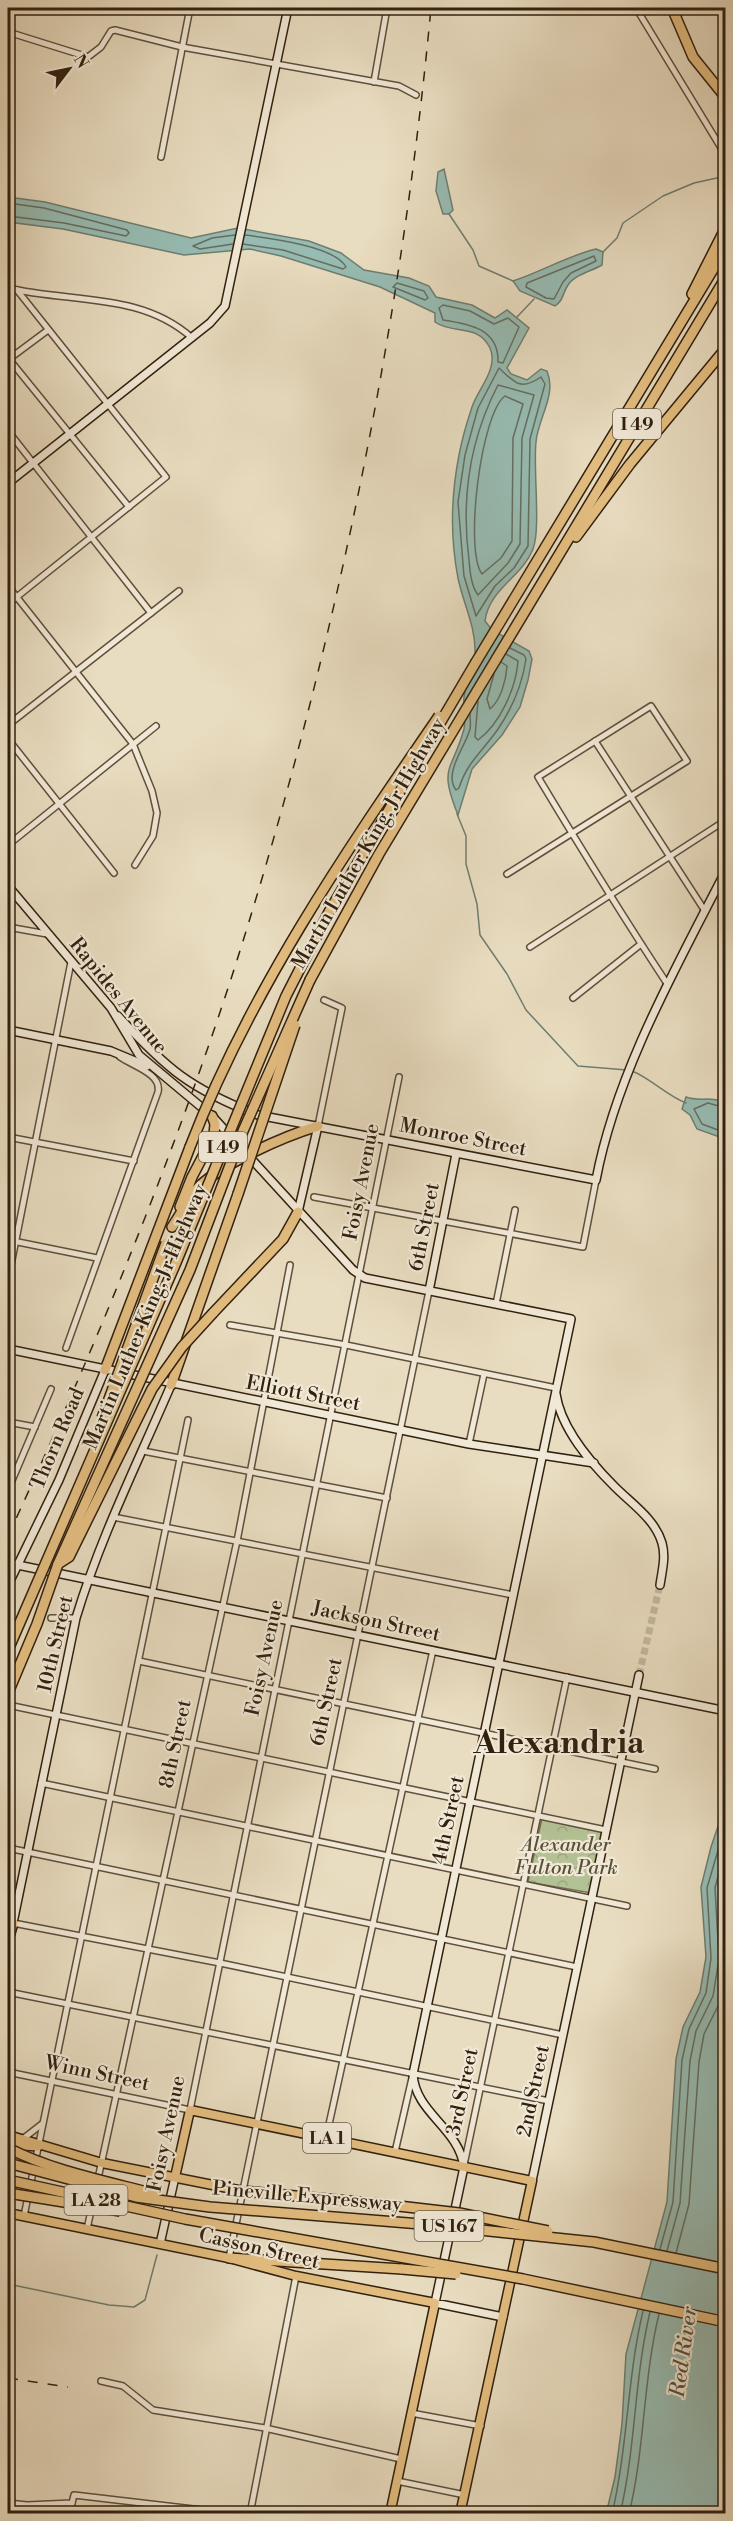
<svg xmlns="http://www.w3.org/2000/svg" width="733" height="2521" viewBox="0 0 733 2521" font-family="'Libre Bodoni',serif">
<defs>
<pattern id="park-crowns" width="20" height="18" patternUnits="userSpaceOnUse" patternTransform="scale(1.5)"><rect width="20" height="18" fill="#b3c295"/><path d="M2 6a3 3 0 1 1 6 0M12 15a3 3 0 1 1 6 0" fill="none" stroke="#9aa67f"/></pattern>
</defs>
<rect width="100%" height="100%" fill="#e9ddc1"/>
<filter id="stains"><feTurbulence type="fractalNoise" baseFrequency=".00333" numOctaves="4"/><feColorMatrix values="0 0 0 0 .2 0 0 0 0 .09 0 0 0 0 .02 0 0 0 .5 -.17"/></filter>
<radialGradient id="worn" r=".72"><stop offset=".6" stop-color="#630" stop-opacity="0"/><stop offset="1" stop-color="#630" stop-opacity=".3"/></radialGradient>
<polygon fill="url(#park-crowns)" stroke="#727152" stroke-width="1.5" points="542,1818 605,1831 591,1893 528,1882"/>
<g fill="#97bcb3" stroke="#6e7e71" stroke-width="1.5">
<polygon points="444,169 453,210 449,214 443,214 436,191 438,172"/>
<path d="M 8,197 L 45,202 L 191,238 L 238,228 L 309,241 L 341,253 L 364,270 L 409,278 L 429,286 L 436,297 L 472,305 L 495,318 L 507,310 L 529,328 L 507,368 L 511,374 L 527,380 L 541,369 L 547,371 C 557,395 538,418 536,442 C 533,468 541,529 533,549 C 522,577 489,589 485,621 L 492,630 L 529,651 L 532,659 L 528,680 L 520,707 L 502,735 L 472,769 L 458,815 C 438,765 452,773 464,729 C 466,719 463,707 464,697 C 466,682 474,668 475,653 C 476,627 463,603 458,578 C 450,537 451,496 459,455 C 462,439 467,422 472,407 C 478,389 499,368 490,348 C 478,323 453,335 435,322 L 435,313 L 380,287 L 281,256 L 250,249 L 184,255 L 63,229 L 8,222 Z"/>
<path d="M 596,249 L 603,252 L 602,265 C 592,271 574,275 568,285 C 562,294 564,300 555,306 L 520,291 L 513,281 C 541,272 567,256 596,249 Z"/>
<path d="M 686,1097 C 700,1102 708,1096 725,1102 L 725,1139 L 697,1129 L 690,1115 L 682,1109 Z"/>
<polygon points="725,1806 725,2513 606,2514 615,2477 622,2424 626,2354 667,2202 676,2059 683,2027 700,1992 706,1957 701,1887 711,1847"/>
</g>
<g fill="none" stroke-linecap="round" stroke-linejoin="round">
<g stroke="#646e60" stroke-width="1.5">
<polyline points="8,203 44,208 127,230 129,233 126,236 64,223 8,216"/>
<polyline points="233,244 200,249 193,246 212,238 235,235"/>
<path d="M 243,244 L 283,250 L 343,269 L 346,267 C 335,246 268,238 245,235"/>
<polygon points="594,256 596,261 571,273 563,282 554,299 546,298 526,287 527,283"/>
<polygon points="397,283 424,291 428,298 425,300 393,287"/>
<path d="M 443,305 L 470,311 L 494,324 L 508,318 L 519,327 L 503,363 L 498,362 C 499,329 470,324 443,320 L 439,308 Z"/>
<path d="M 499,368 C 515,383 520,391 541,377 L 545,384 L 530,439 L 528,546 L 514,568 L 495,586 L 476,616 L 464,576 L 458,502 L 465,455 L 478,408 Z"/>
<path d="M 498,385 L 534,395 L 522,438 L 520,544 L 508,563 L 478,595 C 471,586 470,571 469,560 C 461,499 470,439 498,385 Z"/>
<path d="M 505,396 L 523,404 L 513,438 L 512,541 L 501,558 L 482,574 C 464,550 481,413 505,396 Z"/>
<path d="M 494,674 L 487,699 L 490,709 C 501,700 506,680 507,666 L 501,662"/>
<path d="M 478,701 L 475,737 L 478,740 C 500,724 516,688 518,661 L 506,654"/>
<path d="M 470,714 C 470,719 471,724 470,729 C 466,746 443,773 456,790 L 459,788 C 467,762 483,751 498,729 C 513,707 522,686 526,659 L 524,655 L 510,648"/>
<polyline points="726,1108 708,1103 694,1109 702,1124 726,1133"/>
<polyline points="660,2249 673,2202 682,2060 689,2029 706,1993 711,1958 707,1888 726,1823"/>
<polyline points="667,2251 680,2203 690,2061 696,2031 713,1996 719,1959 715,1888 726,1845"/>
<polyline points="676,2253 689,2204 699,2062 704,2034 722,1998 726,1975"/>
<path d="M 612,2514 C 628,2446 627,2378 643,2311"/>
<path d="M 620,2514 C 636,2447 634,2379 650,2312"/>
<path d="M 629,2514 C 645,2448 643,2380 659,2314"/>
</g>
<g stroke="#6e7e71" stroke-width="1.5">
<polyline points="449,214 473,250 479,266 513,281"/>
<polyline points="603,252 617,238 623,223 663,196 694,183 726,176"/>
<polyline points="517,317 534,299"/>
<polyline points="457,814 466,836 466,864 477,904 480,935 507,974 526,1010 578,1066 627,1070"/>
<path d="M 631,1071 C 645,1074 667,1096 686,1103"/>
<polyline points="8,2284 109,2305 134,2307 145,2300 157,2255"/>
</g>
<polyline stroke="#c4b79d" stroke-width="7" stroke-dasharray="7 3.5" stroke-linecap="butt" points="639,1675 660,1585"/>
<defs>
<g id="street">
<polyline points="636,8 726,156"/>
<polyline points="8,32 88,57 101,47 111,31 115,30 182,47 399,86 416,95"/>
<polyline points="374,82 387,8"/>
<polyline points="161,157 190,8"/>
<path d="M 8,288 C 70,303 141,292 192,338"/>
<polyline points="9,359 129,507"/>
<polyline points="9,359 48,330"/>
<polyline points="8,431 151,613"/>
<polyline points="8,586 133,744 152,791 157,813 153,836 135,865"/>
<polyline points="8,604 166,477 17,290"/>
<polyline points="8,725 179,591"/>
<polyline points="8,739 114,873"/>
<polyline points="595,741 705,911"/>
<polyline points="8,845 156,726"/>
<path d="M 507,874 C 567,836 627,799 687,761 L 651,706 L 538,777 C 580,847 623,917 668,985"/>
<polyline points="8,927 47,934"/>
<polyline points="530,947 726,820"/>
<polyline points="573,998 641,944"/>
<polyline points="318,1126 342,1008 324,1000"/>
<polyline points="8,1137 134,1161"/>
<polyline points="314,1197 583,1247 596,1180"/>
<polyline points="8,1240 97,1258"/>
<polyline points="8,1280 71,962"/>
<polyline points="496,1304 515,1210"/>
<polyline points="230,1325 346,1345 556,1388"/>
<path d="M 66,1348 L 158,1092 C 162,1074 133,1066 120,1057"/>
<polyline points="8,1422 35,1427"/>
<polyline points="469,1444 484,1374"/>
<polyline points="143,1451 387,1498"/>
<polyline points="8,1490 51,1389"/>
<polyline points="113,1517 513,1595"/>
<polyline points="51,1618 76,1618"/>
<polyline points="139,1661 655,1769"/>
<polyline points="8,1705 606,1830"/>
<polyline points="41,1783 627,1906"/>
<polyline points="8,1848 577,1967"/>
<polyline points="8,1922 220,1963 563,2035"/>
<polyline points="8,1992 549,2101"/>
<polyline points="8,2072 190,2110 399,1077"/>
<polyline points="24,2138 42,2124"/>
<polyline points="326,2138 433,1650"/>
<polyline points="395,2152 412,2078"/>
<polyline points="464,2165 567,1677"/>
<polyline points="24,2216 188,1420"/>
<polyline points="87,2229 237,1541 290,1265"/>
<polyline points="229,2258 429,1291"/>
<polyline points="101,2381 123,2386 153,2410 265,2428 401,2459"/>
<polyline points="411,2413 481,2426"/>
<polyline points="397,2481 465,2495"/>
<polyline points="8,2503 27,2505 72,2503 74,2495 236,2514"/>
<polyline points="70,2514 72,2503"/>
<polyline points="250,2514 296,2276"/>
</g>
<g id="secondary">
<polyline points="8,483 210,323 225,306 288,8"/>
<path d="M 8,886 L 111,1008 L 139,1055 L 212,1116 L 353,1270 L 365,1278 L 571,1319 L 413,2074 C 415,2113 459,2128 464,2167 L 435,2303 L 503,2317"/>
<path d="M 118,1016 C 167,1069 190,1089 258,1115 L 596,1180 C 616,1073 677,966 726,870"/>
<polyline points="8,1030 111,1051 147,1066"/>
<polyline points="298,1212 318,1126"/>
<polyline points="429,1291 456,1154"/>
<polyline points="8,1349 469,1444 594,1463"/>
<path d="M 556,1394 C 561,1429 591,1463 615,1487 C 632,1504 655,1519 662,1543 C 666,1557 662,1571 660,1585"/>
<polyline points="8,1563 726,1711"/>
<polyline points="8,1585 59,1480 105,1370"/>
<path d="M 13,1923 L 76,1618 C 100,1538 138,1462 171,1385"/>
<polyline points="532,2181 639,1675"/>
<polyline points="160,2244 175,2177"/>
</g>
<g id="primary">
<polyline points="8,2135 102,2163 243,2191"/>
<polyline points="175,2177 190,2110 532,2181 460,2514"/>
<polyline points="8,2213 229,2258 296,2276 435,2303 390,2514"/>
</g>
<g id="highway">
<polyline points="672,8 693,57 726,98"/>
<polyline points="692,294 726,227"/>
<polyline points="576,537 630,464 726,348"/>
<polyline points="476,662 726,248"/>
<polyline points="310,980 379,854 726,277"/>
<polyline points="180,1207 192,1177 214,1135 215,1124 212,1116"/>
<path d="M 172,1227 C 180,1215 187,1202 195,1191 C 217,1165 285,1136 318,1126"/>
<polyline points="213,1313 283,1239 298,1212"/>
<polyline points="105,1370 190,1147"/>
<polyline points="171,1385 238,1194"/>
<polyline points="8,1940 13,1923"/>
<polyline points="8,2144 38,2146"/>
<polyline points="243,2191 390,2205"/>
<polyline points="229,2258 402,2269"/>
</g>
</defs>
<use href="#street" stroke="#5f4f3b" stroke-width="8"/>
<use href="#secondary" stroke="#31200e" stroke-width="10"/>
<use href="#primary" stroke="#31200e" stroke-width="11"/>
<use href="#highway" stroke="#31200e" stroke-width="12"/>
<use href="#street" stroke="#f1e9d7" stroke-width="5"/>
<use href="#secondary" stroke="#f1e9d7" stroke-width="7"/>
<use href="#primary" stroke="#e4be80" stroke-width="8"/>
<use href="#highway" stroke="#e4be80" stroke-width="9"/>
<g stroke="#31200e" stroke-width="1.5" stroke-dasharray="10 10" stroke-linecap="butt">
<path d="M 8,1536 C 92,1355 169,1169 231,979 C 332,664 400,337 431,8"/>
<polyline points="8,2378 68,2387"/>
</g>
<defs>
<g id="highway-bridge">
<path d="M 190,1147 C 250,991 345,853 439,716"/>
<polyline points="238,1194 295,1025"/>
<polyline points="102,1418 166,1243"/>
<polyline points="58,1564 69,1557 152,1389 182,1347 213,1313"/>
<polyline points="8,1650 175,1265 286,996 330,910 476,662"/>
<polyline points="8,1693 37,1624 58,1564 190,1270 243,1131 310,980"/>
<path d="M 8,2148 C 53,2171 105,2181 155,2194"/>
<polyline points="8,2163 136,2197 210,2207 433,2225 594,2242 726,2269"/>
<polyline points="8,2180 185,2219 523,2279 726,2322"/>
<polyline points="8,2193 120,2211"/>
<polyline points="390,2205 459,2213 548,2231"/>
<polyline points="402,2269 456,2274"/>
</g>
</defs>
<use href="#highway-bridge" stroke="#31200e" stroke-width="12" stroke-linecap="butt"/>
<use href="#highway-bridge" stroke="#e4be80" stroke-width="9"/>
</g>
<g text-anchor="middle" dominant-baseline="central" stroke-width="4.5" stroke-linejoin="round" paint-order="stroke">
<g fill="#f1e9d7" stroke="#6b5c4a" stroke-width="1.5">
<rect x="613" y="409" width="48" height="30" rx="4.5"/>
<rect x="199" y="1132" width="48" height="30" rx="4.5"/>
<rect x="303" y="2123" width="48" height="30" rx="4.5"/>
<rect x="64.5" y="2185" width="63" height="30" rx="4.5"/>
<rect x="414.5" y="2211" width="69" height="30" rx="4.5"/>
</g>
<g font-size="18" font-weight="bold" fill="#31200e">
<text x="637" y="424">I 49</text>
<text x="223" y="1147">I 49</text>
<text x="327" y="2138">LA 1</text>
<text x="96" y="2200">LA 28</text>
<text x="449" y="2226">US 167</text>
</g>
<g font-size="20" fill="#31200e" stroke="#f1e9d7">
<text transform="translate(369 844) rotate(-60)">Martin Luther King, Jr Highway</text>
<text transform="translate(118 996) rotate(51)">Rapides Avenue</text>
<text transform="translate(463 1138) rotate(11)">Monroe Street</text>
<text transform="translate(362 1182) rotate(-79)">Foisy Avenue</text>
<text transform="translate(425 1227) rotate(-79)">6th Street</text>
<text transform="translate(146 1317) rotate(-67)">Martin Luther King, Jr Highway</text>
<text transform="translate(303 1394) rotate(11)">Elliott Street</text>
<text transform="translate(58 1439) rotate(-67)">Thorn Road</text>
<text transform="translate(376 1622) rotate(12)">Jackson Street</text>
<text transform="translate(56 1644) rotate(-77)">10th Street</text>
<text transform="translate(265 1658) rotate(-78)">Foisy Avenue</text>
<text transform="translate(327 1702) rotate(-78)">6th Street</text>
<text transform="translate(176 1744) rotate(-78)">8th Street</text>
<text transform="translate(449 1820) rotate(-78)">4th Street</text>
<text transform="translate(97 2074) rotate(12)">Winn Street</text>
<text transform="translate(534 2091) rotate(-78)">2nd Street</text>
<text transform="translate(463 2092) rotate(-78)">3rd Street</text>
<text transform="translate(167 2134) rotate(-78)">Foisy Avenue</text>
<text transform="translate(307 2197) rotate(5)">Pineville Expressway</text>
<text transform="translate(259 2249) rotate(13)">Casson Street</text>
</g>
<g font-size="20" font-style="italic" fill="#585136" stroke="#f1e9d7">
<text x="566" y="1845">Alexander<tspan x="566" dy="23">Fulton Park</tspan></text>
</g>
<g font-size="21" font-style="italic" fill="#504f40" stroke="#f1e9d7">
<text transform="translate(684 2352) rotate(-82)">Red River</text>
</g>
<g font-size="32" font-weight="bold" fill="#31200e" stroke="#f1e9d7">
<text x="559" y="1743">Alexandria</text>
</g>
</g>
<rect width="733" height="2521" fill="none" stroke="#e9ddc1" stroke-width="30"/>
<rect x="9" y="9" width="715" height="2503" fill="none" stroke="#31200e" stroke-width="3"/>
<rect x="15" y="15" width="703" height="2491" fill="none" stroke="#31200e" stroke-width="1.5"/>
<g transform="translate(69 69) rotate(58)" stroke="#f1e9d7" stroke-width="4.5" paint-order="stroke">
<path d="M0-4.5L10 22L0 15L-10 22Z" fill="#31200e"/>
<text y="-9" font-size="16" font-weight="bold" text-anchor="middle" fill="#31200e">N</text>
</g>
<rect width="100%" height="100%" filter="url(#stains)"/>
<rect width="100%" height="100%" fill="url(#worn)"/>
</svg>
